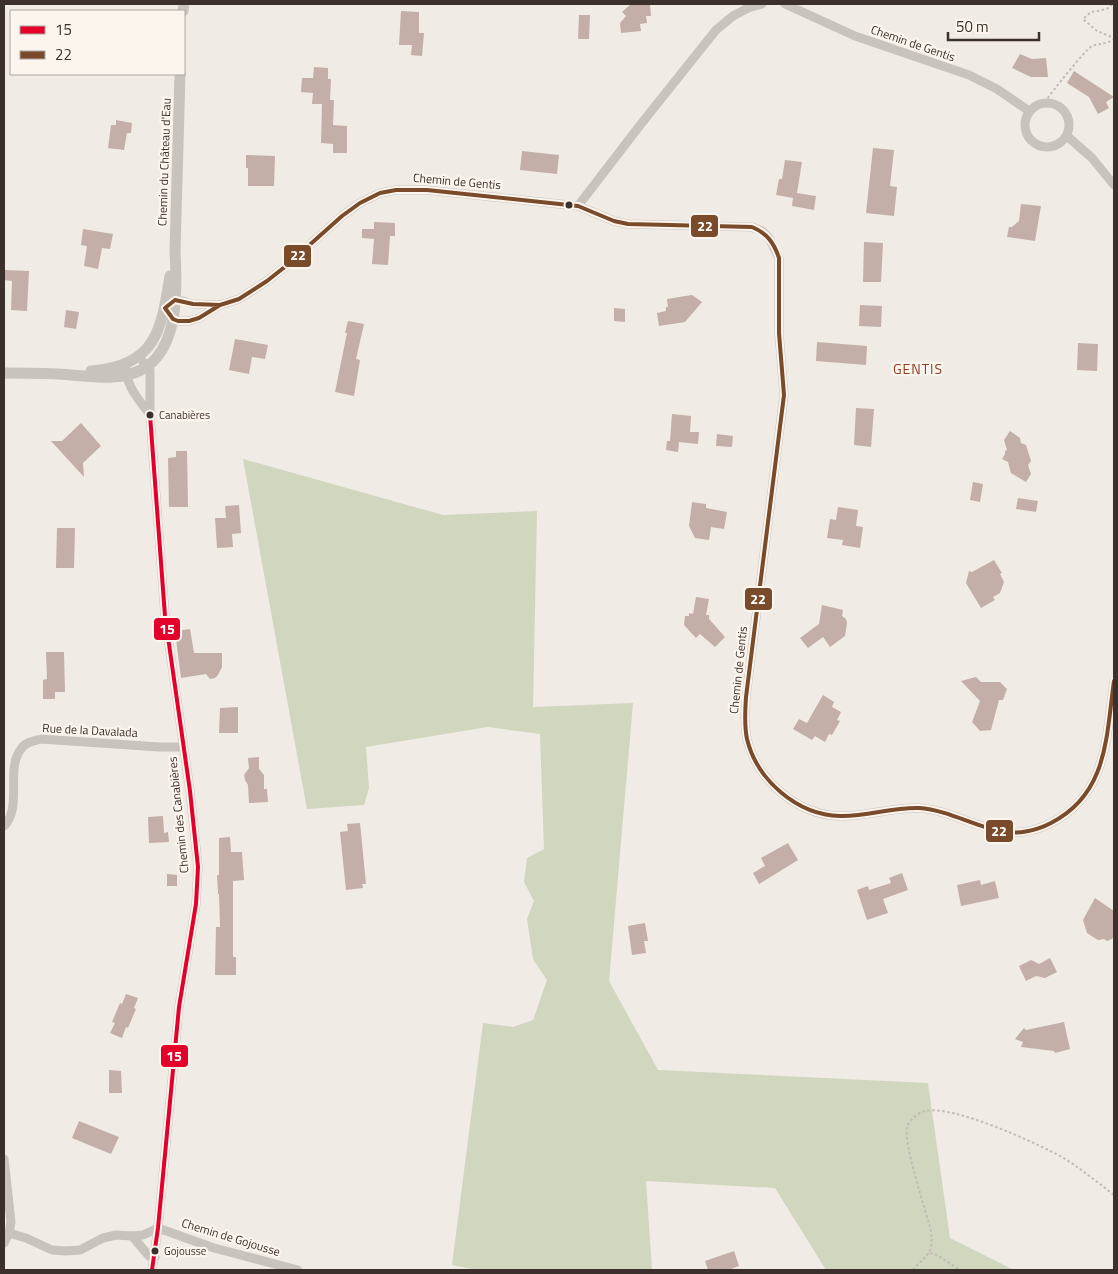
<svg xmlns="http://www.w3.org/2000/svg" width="1118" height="1274" viewBox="0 0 1118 1274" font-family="'Titillium Web',sans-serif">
<rect width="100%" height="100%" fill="#f0ebe5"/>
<polygon fill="#d1d6bf" points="243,459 443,515 537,511 533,707 633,703 609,981 658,1070 928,1083 950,1238 1014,1270 826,1270 775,1188 646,1181 652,1270 476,1270 452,1265 483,1023 513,1027 533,1020 547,980 533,959 527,919 534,901 524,882 527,858 544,849 540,734 488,727 366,747 369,788 364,805 307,809"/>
<g fill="#c3afa7">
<polygon points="631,4 650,4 651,16 646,16 647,23 640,24 641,31 621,33 620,23 626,16 622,12"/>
<polygon points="401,11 419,12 419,33 424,33 422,56 411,55 412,45 399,45"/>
<polygon points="579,15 590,15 589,39 578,39"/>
<polygon points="1020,54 1032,59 1046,58 1048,77 1031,77 1012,68"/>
<polygon points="314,67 328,68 328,79 331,79 330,100 334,100 333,125 347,126 347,153 333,153 333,144 321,143 322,104 312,104 313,93 301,92 302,78 313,78"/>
<polygon points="1074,71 1114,97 1106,102 1109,108 1098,114 1089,97 1067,83"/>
<polygon points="116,120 132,123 131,133 127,133 124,150 108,148 111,125 116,125"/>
<polygon points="873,148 894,150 890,186 897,187 894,216 866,213"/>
<polygon points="522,151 559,155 557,174 520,170"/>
<polygon points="246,155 275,156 274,186 248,186 248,168 246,168"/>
<polygon points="785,160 802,162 797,193 816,196 814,210 792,206 793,198 776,195 779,179 782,179"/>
<polygon points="1021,204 1041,206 1035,241 1007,237 1009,227 1012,227 1019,221"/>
<polygon points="374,222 395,223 395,236 390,236 388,265 372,264 374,239 362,238 362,229 374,229"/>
<polygon points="83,229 113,234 110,249 102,248 98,269 84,266 87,246 81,245"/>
<polygon points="864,242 883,243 881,282 863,282"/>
<polygon points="4,270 29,271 27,311 11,310 12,281 4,280"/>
<polygon points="692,295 702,302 685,322 659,326 657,313 666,311 666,307 668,307 667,299"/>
<polygon points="860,305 882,306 881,327 859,326"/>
<polygon points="614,308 625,309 625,322 614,321"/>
<polygon points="66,310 79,312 76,329 64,327"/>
<polygon points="348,321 364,324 356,359 360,360 354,396 335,392 347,333 345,333"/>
<polygon points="235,339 268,345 265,359 252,357 249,374 229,370"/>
<polygon points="817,342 867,346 866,365 816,361"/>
<polygon points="1078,343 1098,344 1097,371 1077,370"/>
<polygon points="856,408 874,409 871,447 854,445"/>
<polygon points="672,414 691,416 690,432 699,432 698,444 679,442 678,452 666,450 667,441 670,441"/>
<polygon points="81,423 101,446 83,463 84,477 51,441 62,441"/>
<polygon points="1010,431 1020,438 1021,443 1026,445 1031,461 1028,465 1031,474 1026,482 1011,473 1008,462 1002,459 1005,454 1005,451 1007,450 1004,440"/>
<polygon points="717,434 733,436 732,447 716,446"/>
<polygon points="176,451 187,451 188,507 169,507 168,458 176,457"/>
<polygon points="973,482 983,484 980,502 970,500"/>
<polygon points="1018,498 1038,501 1036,512 1016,509"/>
<polygon points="692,502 706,504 706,508 727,512 724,529 711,527 709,540 695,538 689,526"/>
<polygon points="239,505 241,533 232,534 233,547 217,548 215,518 226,518 225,506"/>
<polygon points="838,507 858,510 856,526 863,527 860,548 842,545 843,540 827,538 830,519 836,520"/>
<polygon points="57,528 75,528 74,568 56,568"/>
<polygon points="994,560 1002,573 1000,574 1004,582 1000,593 993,597 995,600 981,608 966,583 969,571 972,572"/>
<polygon points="696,597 709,599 706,615 709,615 709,619 725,637 715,647 700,634 696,638 684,625 685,616 689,616 689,613 693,614"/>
<polygon points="822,605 843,610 842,616 846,619 847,623 845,636 830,647 823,637 808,648 800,638 819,624"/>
<polygon points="190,629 194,653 222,653 222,667 218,675 215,678 210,679 206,674 181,678 175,631"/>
<polygon points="46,652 64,652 65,692 55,692 55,699 43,699 43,680 47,679"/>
<polygon points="976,677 981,682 1000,682 1007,689 1003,700 999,700 991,730 980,731 972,722 980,701 961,681"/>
<polygon points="823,695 834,702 832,707 841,712 837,720 840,721 832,735 829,734 825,742 815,736 812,740 793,729 799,719 807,723"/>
<polygon points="238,707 238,733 219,733 220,708"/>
<polygon points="259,757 259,769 264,775 264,789 267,789 268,802 249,803 248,785 245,780 244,775 249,768 248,758"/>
<polygon points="163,816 164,833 168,832 169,842 149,843 148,817"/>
<polygon points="360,823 366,884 362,884 363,888 346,890 340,832 348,831 347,824"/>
<polygon points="230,837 231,852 242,852 244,880 233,881 233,957 236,957 236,975 215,975 216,927 220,927 219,894 218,894 217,875 219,875 219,838"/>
<polygon points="788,843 798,860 759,884 753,873 765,866 761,858"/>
<polygon points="902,873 908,890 883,899 888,913 867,920 857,890 868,886 869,890 891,883 889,878"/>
<polygon points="167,874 177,875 177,886 167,886"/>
<polygon points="980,880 981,885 995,881 999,898 961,906 957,885"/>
<polygon points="1095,898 1114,911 1114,936 1112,939 1107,941 1104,939 1098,940 1087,933 1083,920"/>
<polygon points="645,923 648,941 644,941 646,953 632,955 628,926"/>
<polygon points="1050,958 1057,972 1045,978 1036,976 1026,981 1019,966 1031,960 1039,964"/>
<polygon points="126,994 138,998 134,1008 136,1009 128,1028 126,1027 122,1038 110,1033 115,1023 112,1022 120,1003 122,1004"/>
<polygon points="1064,1022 1070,1049 1055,1053 1054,1051 1021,1047 1023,1042 1015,1039 1024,1028 1026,1030"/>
<polygon points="109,1070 121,1071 122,1093 109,1093"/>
<polygon points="79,1121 119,1137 111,1154 72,1138"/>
<polygon points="734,1251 739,1266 728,1270 708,1270 705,1261"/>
</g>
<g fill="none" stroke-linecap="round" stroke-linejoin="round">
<g stroke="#c2bbb6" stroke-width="2" stroke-dasharray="2.5 2.5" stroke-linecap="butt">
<polyline points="1112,4 1107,9 1091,12 1083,19 1097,31 1114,38"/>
<path d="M 1045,102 C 1050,94 1085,50 1092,46 C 1100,43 1105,45 1114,39"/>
<polyline points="930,1253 937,1255 960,1270"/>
<path d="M 913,1270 C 927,1253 934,1255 931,1231 C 926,1211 903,1143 907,1127 C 909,1120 919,1112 926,1111 C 954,1105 1036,1143 1062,1157 C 1080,1168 1097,1182 1114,1195"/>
</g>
<g stroke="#c9c3be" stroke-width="9">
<polyline points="785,4 855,36 969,75 997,89 1029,111"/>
<circle cx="1047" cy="125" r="22"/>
<polyline points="1067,136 1092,158 1114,185"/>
<polyline points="578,206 641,124 716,30 733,16 748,8 762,4"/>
<polyline points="170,304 175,300 179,300 193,304 220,305"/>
<path d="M 170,315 L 173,319 L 178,321 L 189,321 L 199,318 L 220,305 L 239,299 L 267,281 L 286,266 L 342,216 L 360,203 L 380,193 L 396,190 L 427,190 L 578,206 L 614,221 L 628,224 L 752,227 L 762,231 L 769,238 L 779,258 L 779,333 L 784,395 L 746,697 C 745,711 744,725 747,739 C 757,780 797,815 840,816 C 866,817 892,807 919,808 C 947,810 972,825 999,831 C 1016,835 1036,831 1051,823 C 1108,794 1106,737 1114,681"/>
<path d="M 126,364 C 125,386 138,398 150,415 L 150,370 L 143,362"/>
<polyline points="150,415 165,616 190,791 198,867 196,904 179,1007 158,1228 152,1270"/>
<path d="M 4,826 C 23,807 5,769 21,749 C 25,742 34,741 41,739 L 159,747 L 183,747"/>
<polyline points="4,1159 11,1222 9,1233 4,1243"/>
<polyline points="158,1228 214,1248 298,1270"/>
<polyline points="9,1233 26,1238 52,1250 65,1251 80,1250 103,1238 116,1235 132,1236 143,1235 158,1228"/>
<polyline points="132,1236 149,1256 155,1257"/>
</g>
<g stroke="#c9c3be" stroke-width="11">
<polyline points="183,11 184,4"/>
<path d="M 91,371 C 156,365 161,332 170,276"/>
<path d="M 4,373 C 22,373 40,373 58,374 C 84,375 116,383 141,370 C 180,350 177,288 175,251 L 180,74"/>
</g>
<defs>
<polyline id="bus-1" points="150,415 165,616 190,791 198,867 196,904 179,1007 158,1228 152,1270"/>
<path id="bus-2" d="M 220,305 L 193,304 L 175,300 L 165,308 L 173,319 L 178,321 L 189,321 L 199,318 L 220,305 L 239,299 L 267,281 L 286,266 L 342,216 L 360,203 L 380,193 L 396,190 L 427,190 L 578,206 L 614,221 L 628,224 L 752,227 C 767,233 774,243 779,258 L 779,333 L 784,395 L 746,697 C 745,711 744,725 747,739 C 757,780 797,815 840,816 C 866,817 892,807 919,808 C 947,810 972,825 999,831 C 1016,835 1036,831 1051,823 C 1108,794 1106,737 1114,681"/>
</defs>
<use href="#bus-1" stroke="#fbf5ee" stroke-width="8"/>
<use href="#bus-2" stroke="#fbf5ee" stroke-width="8"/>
<use href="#bus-1" stroke="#e4002b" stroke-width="4"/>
<use href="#bus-2" stroke="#7a4b2a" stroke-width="4"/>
</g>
<g fill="#3b302b" stroke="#fbf5ee" stroke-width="2">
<circle cx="569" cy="205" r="4.5"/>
<circle cx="150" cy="415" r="4.5"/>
<circle cx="155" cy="1251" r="4.5"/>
</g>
<g text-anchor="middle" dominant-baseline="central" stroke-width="4.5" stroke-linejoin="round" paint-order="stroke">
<g font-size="11" fill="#3b302b" stroke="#fbf5ee" text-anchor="start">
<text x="159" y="415">Canabières</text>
<text x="164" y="1251">Gojousse</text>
</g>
<g font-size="12" fill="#3b302b" stroke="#fbf5ee">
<text transform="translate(913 43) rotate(19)">Chemin de Gentis</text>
<text transform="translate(164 162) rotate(-88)">Chemin du Château d'Eau</text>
<text transform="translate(457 181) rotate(5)">Chemin de Gentis</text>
<text transform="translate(738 670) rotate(-84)">Chemin de Gentis</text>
<text transform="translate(90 730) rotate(3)">Rue de la Davalada</text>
<text transform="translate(178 815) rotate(-96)">Chemin des Canabières</text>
<text transform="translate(231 1237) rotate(17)">Chemin de Gojousse</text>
</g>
<g font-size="14" letter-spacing="1" fill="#8c3b22" stroke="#fbf5ee">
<text x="918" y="368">GENTIS</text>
</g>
</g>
<g stroke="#fbf5ee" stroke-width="2">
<rect x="690" y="214" width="29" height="24" rx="5" fill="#7a4b2a"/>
<rect x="283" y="244" width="29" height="24" rx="5" fill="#7a4b2a"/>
<rect x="744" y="587" width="29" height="24" rx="5" fill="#7a4b2a"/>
<rect x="153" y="617" width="28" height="24" rx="5" fill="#e4002b"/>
<rect x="985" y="819" width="29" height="24" rx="5" fill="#7a4b2a"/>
<rect x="160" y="1044" width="29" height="24" rx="5" fill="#e4002b"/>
</g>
<g font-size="14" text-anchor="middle" font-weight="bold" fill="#fff">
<text x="705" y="231">22</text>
<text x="298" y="260">22</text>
<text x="758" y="604">22</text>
<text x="167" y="634">15</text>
<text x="999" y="836">22</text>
<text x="174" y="1061">15</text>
</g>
<rect width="1118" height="1274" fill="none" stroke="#3b302b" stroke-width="10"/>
<rect x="10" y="10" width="175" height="65" fill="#fbf5ee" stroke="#aea6a0"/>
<rect x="20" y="26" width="25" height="8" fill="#e4002b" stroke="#aea6a0"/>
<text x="55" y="35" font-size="15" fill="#3b302b">15</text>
<rect x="20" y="51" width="25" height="8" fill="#7a4b2a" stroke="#aea6a0"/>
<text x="55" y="60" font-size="15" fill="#3b302b">22</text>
<path d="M948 32v8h91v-8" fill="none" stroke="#3b302b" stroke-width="2.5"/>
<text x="956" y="32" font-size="15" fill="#3b302b" stroke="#fbf5ee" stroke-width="4" paint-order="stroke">50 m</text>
</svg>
